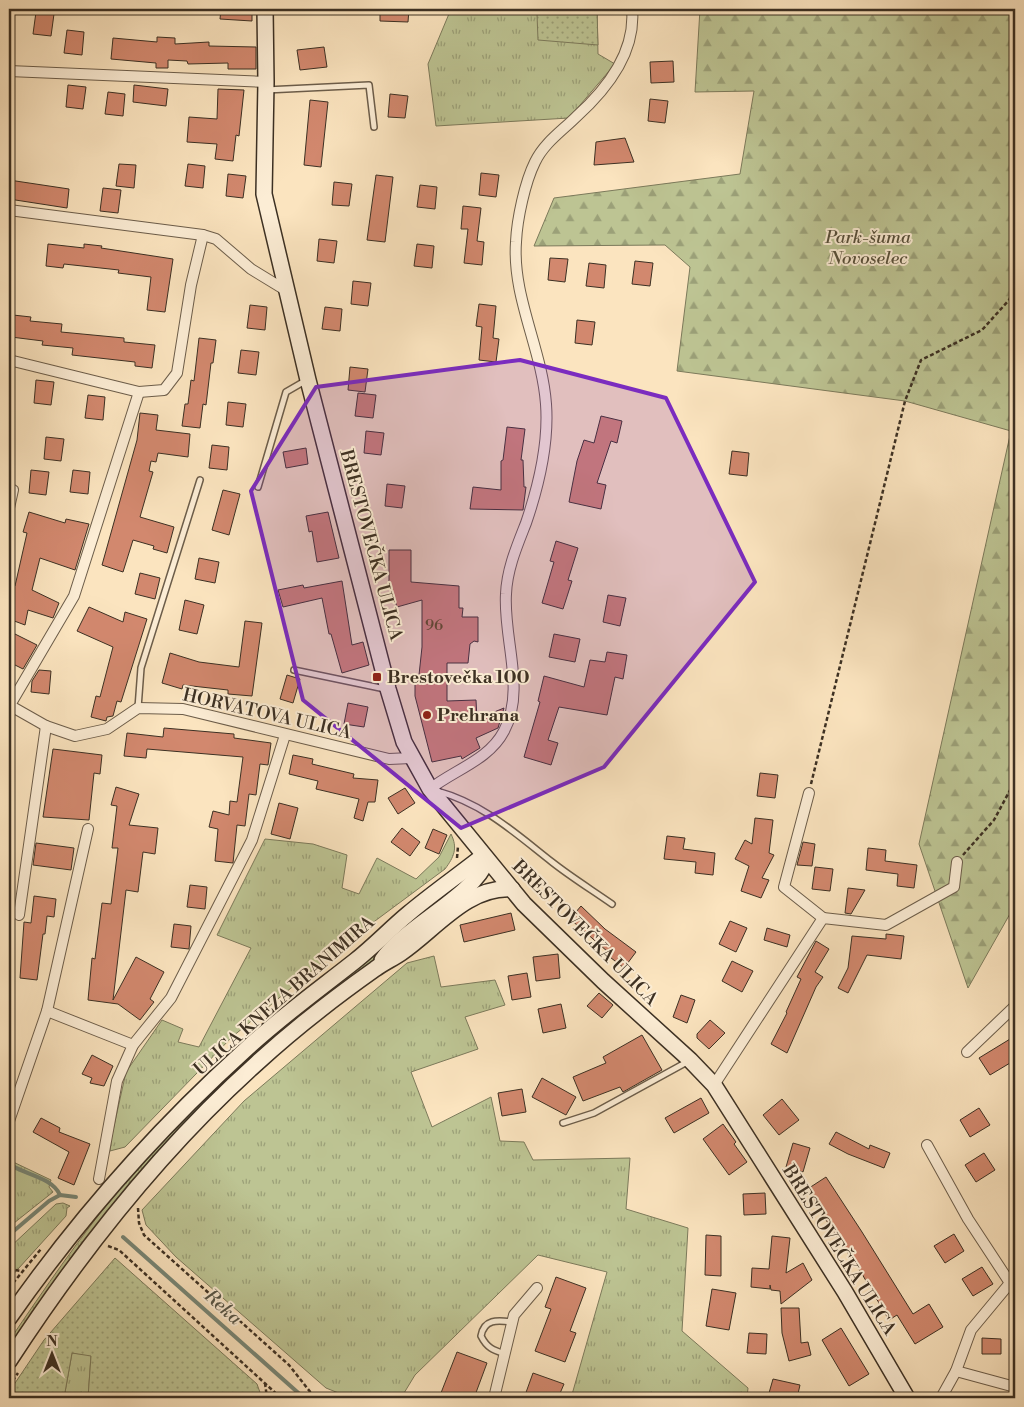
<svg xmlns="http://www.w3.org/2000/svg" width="1024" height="1407" viewBox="0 0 1024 1407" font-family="'Libre Bodoni',serif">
<defs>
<pattern id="grass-tufts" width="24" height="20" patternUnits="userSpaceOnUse" patternTransform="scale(1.25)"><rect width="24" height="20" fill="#bdc493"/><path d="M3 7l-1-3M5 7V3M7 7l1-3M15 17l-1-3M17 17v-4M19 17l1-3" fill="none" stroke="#9ba078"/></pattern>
<pattern id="forest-firs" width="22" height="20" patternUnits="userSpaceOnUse" patternTransform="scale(1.25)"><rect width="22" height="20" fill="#bdc493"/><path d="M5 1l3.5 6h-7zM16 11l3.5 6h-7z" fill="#9ba078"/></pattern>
<pattern id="garden-dots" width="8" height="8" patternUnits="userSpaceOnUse" patternTransform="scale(1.25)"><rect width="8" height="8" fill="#bdc493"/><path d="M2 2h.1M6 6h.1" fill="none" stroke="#9ba078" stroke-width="1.8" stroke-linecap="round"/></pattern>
</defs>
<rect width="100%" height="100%" fill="#fbe4bf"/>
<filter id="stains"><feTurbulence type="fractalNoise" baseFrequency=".004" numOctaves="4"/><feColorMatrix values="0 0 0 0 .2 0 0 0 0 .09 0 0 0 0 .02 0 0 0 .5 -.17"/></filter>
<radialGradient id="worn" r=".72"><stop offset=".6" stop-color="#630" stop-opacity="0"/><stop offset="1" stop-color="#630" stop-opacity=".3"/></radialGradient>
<g fill="url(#grass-tufts)" stroke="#7c7a5b">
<polygon points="451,9 597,9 598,54 615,64 569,118 436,126 428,64"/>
<path d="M 451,834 C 458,848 454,857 445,869 L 344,944 L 232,1037 L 125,1147 L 110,1151 L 110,1144 L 126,1072 L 162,1020 L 183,1029 L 178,1042 L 199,1047 L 251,948 L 217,935 L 265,839 L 313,844 L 347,855 L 342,888 L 359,894 L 377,858 L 416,879 L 439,857 Z"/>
<path d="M 454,887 L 457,891 L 177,1132 L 113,1204 L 74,1253 L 9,1349 L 9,1341 C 45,1288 81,1235 123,1185 C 219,1072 337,979 454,887 Z"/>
<polygon points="434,956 441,987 495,980 505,1005 465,1017 478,1049 411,1072 432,1127 491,1097 500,1141 524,1142 533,1160 630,1158 626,1209 688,1228 682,1331 748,1388 747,1398 571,1398 607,1272 538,1255 415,1375 401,1398 351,1398 326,1388 176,1257 146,1225 142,1210 244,1101 407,963"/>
<polygon points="9,1160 51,1180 49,1187 53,1192 9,1227"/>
<polygon points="63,1203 70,1206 67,1208 66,1216 9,1279 9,1248 56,1204"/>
<polygon points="72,1353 91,1355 88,1398 64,1398"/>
</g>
<polygon fill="url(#forest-firs)" stroke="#7c7a5b" points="700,9 1015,9 1015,905 968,988 919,844 1011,431 905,401 677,371 690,267 665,245 534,246 554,198 740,174 754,91 695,92"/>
<g fill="url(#garden-dots)" stroke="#7c7a5b">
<polygon points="597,9 598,45 538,40 537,14"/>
<polygon points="115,1258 257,1384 262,1398 88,1398 91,1356 72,1353 64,1398 9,1398 9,1392 44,1340"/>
</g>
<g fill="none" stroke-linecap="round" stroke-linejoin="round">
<g stroke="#778676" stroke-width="4">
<path d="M 9,1164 C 23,1174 52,1177 60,1195"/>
<polyline points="9,1235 49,1201 60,1195 76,1197"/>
<polyline points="123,1237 304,1398"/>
</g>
</g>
<g fill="#d2886e" stroke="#3c3023">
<polygon points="221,9 252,9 252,21 220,19"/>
<polygon points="380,9 409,9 408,22 380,21"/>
<polygon points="36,12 54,14 51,36 33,34"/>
<polygon points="67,30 84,32 82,55 64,53"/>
<polygon points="157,37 175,38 175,44 209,42 209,46 256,47 256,69 228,69 228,63 188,64 187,61 168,60 168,68 156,68 156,63 111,59 113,38 157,42"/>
<polygon points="324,47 327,67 300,70 297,50"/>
<polygon points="673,61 674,82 651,83 650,62"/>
<polygon points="68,85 86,87 83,109 66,107"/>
<polygon points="134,85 168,89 166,106 133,102"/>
<polygon points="218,89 244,90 239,136 236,135 233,161 215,159 217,144 187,142 189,117 217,119"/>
<polygon points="108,92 125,94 123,116 105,114"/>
<polygon points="390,94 408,96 405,118 388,117"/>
<polygon points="650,99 668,101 665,123 648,121"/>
<polygon points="310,100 328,102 321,167 304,165"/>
<polygon points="625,138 634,162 594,165 596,142"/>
<polygon points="119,164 136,165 134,188 116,186"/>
<polygon points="188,164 205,166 203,188 185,186"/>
<polygon points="481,173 499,175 496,197 479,195"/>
<polygon points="228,174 246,176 243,198 226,196"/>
<polygon points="376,175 393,177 385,242 367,240"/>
<polygon points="9,180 69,189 67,208 9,199"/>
<polygon points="334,182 352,184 349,206 332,205"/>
<polygon points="420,185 437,187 435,209 417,207"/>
<polygon points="103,188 121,190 118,213 100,211"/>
<polygon points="463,206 481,208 477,241 484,242 482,265 464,263 468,229 461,229"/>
<polygon points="319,239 337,241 334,263 317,261"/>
<polygon points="48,244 84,248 84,244 102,246 101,248 173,259 165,312 147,310 151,277 118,273 119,270 64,264 63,268 46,266"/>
<polygon points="417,244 434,246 432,268 414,266"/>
<polygon points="550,258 568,259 565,282 548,280"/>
<polygon points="635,261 653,263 650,286 632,284"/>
<polygon points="589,263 606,265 604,288 586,286"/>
<polygon points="353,281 371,283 368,306 351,304"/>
<polygon points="479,304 496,306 493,338 499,339 496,362 479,360 482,327 476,326"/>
<polygon points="250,305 267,307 265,330 247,328"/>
<polygon points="325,307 342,309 340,331 322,329"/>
<polygon points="13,315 31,317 30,321 62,324 61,332 124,338 124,342 155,345 152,368 135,366 135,362 72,355 73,348 42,345 43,341 11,337"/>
<polygon points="577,320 595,322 592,345 575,343"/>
<polygon points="199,338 216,340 213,363 211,363 206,405 203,404 200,428 182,426 185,404 188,404 191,380 194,381"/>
<polygon points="241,350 259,352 256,375 238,373"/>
<polygon points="350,367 368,369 365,392 348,390"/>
<polygon points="36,380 54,382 51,405 34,403"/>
<polygon points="358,393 376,395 373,418 355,416"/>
<polygon points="88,395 105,397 103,420 85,418"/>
<polygon points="228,402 246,404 243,427 226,425"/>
<polygon points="140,413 158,415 156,430 190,434 188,457 158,453 156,462 151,461 149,471 153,472 140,517 174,527 167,553 153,549 154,546 133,540 123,572 102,565 137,440"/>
<polygon points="601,416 622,421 617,443 611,441 597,483 606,485 601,509 569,502 577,461 584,440 594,443"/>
<polygon points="507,427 525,429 521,460 523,460 524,487 526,487 523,510 470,509 473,487 501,490 501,461 503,460"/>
<polygon points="366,431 384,433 381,455 364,453"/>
<polygon points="46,437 64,439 61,461 44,459"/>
<polygon points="212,445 229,447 227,470 209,468"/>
<polygon points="306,448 308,464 286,468 283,452"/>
<polygon points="732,451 749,453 747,476 729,474"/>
<polygon points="31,470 49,472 46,495 29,493"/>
<polygon points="73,470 90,472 88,494 70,492"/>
<polygon points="387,484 405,486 402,508 385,506"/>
<polygon points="223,490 240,494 229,535 212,530"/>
<polygon points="29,512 65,523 66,519 89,524 75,570 40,558 32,590 59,603 53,618 28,610 25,625 9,619 9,584 15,586 27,533 23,532"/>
<polygon points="328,512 339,558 317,562 312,531 309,532 306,516"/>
<polygon points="556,541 578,548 568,580 572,581 563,609 542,603 554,562 550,561"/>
<polygon points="389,550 411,550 411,582 459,586 459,608 463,608 462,617 478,617 478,642 474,641 470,644 468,663 447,663 447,701 476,700 477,719 504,708 498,728 476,738 480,748 462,759 461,756 432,762 415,696 415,675 419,675 422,647 422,600 397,607 389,581"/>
<polygon points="199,558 219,562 215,583 195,579"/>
<polygon points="140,573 160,578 155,599 135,594"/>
<polygon points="342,581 352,645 363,642 369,665 342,673 331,634 329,634 322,598 283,607 278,590 303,585 304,588"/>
<polygon points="608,595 626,598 620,626 603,622"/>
<polygon points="185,600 204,605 197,634 179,630"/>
<polygon points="89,607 123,622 125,612 147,619 121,702 117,701 113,716 107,717 106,721 91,717 96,696 100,697 113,647 77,631"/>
<polygon points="245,621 262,623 252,696 228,694 228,690 183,685 182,689 162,683 170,653 199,662 239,667"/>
<polygon points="15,634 37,645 23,669 9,662 9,646"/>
<polygon points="554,634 580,639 575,662 549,657"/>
<polygon points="607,652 627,655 623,679 615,677 607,715 559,707 548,740 558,743 551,765 524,757 540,702 538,701 544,676 584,687 590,660 605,662"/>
<polygon points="39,670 51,671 49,694 31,692 32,681"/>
<polygon points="287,675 300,679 293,703 280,699"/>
<polygon points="348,703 368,707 364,727 344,724"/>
<polygon points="164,728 234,734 234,738 271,743 268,765 260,764 256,795 249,794 245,826 237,825 233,863 215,861 218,829 209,827 213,811 229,815 230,801 237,802 243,757 147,749 146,758 124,756 127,733 163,737"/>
<polygon points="53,749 102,755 100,774 94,773 89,820 43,817"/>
<polygon points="293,755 313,759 312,764 354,774 353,778 378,780 375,802 368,802 363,821 354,818 359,799 316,789 318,781 289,774"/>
<polygon points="760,773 778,775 775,798 757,796"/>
<polygon points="116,787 139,794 129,825 158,828 155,854 143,852 138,892 126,890 113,1000 136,957 164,972 150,999 154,1002 140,1020 118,1004 88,1000 92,958 95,959 102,903 111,904 118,848 112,848 117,806 111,805"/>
<polygon points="405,788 415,803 398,814 388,798"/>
<polygon points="279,803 298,808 290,839 271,834"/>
<polygon points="755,818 773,820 769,853 774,855 762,878 769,880 761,898 741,891 749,866 735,859 745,840 752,844"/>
<polygon points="402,828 420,842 410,856 391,842"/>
<polygon points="433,829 447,835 439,854 425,848"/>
<polygon points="667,836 685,838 683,849 715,853 713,875 695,873 696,862 664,859"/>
<polygon points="803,842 815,844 812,866 797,865"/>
<polygon points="36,843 74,848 71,870 33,865"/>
<polygon points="868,848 886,850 885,861 917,865 914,888 897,886 898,874 866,870"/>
<polygon points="815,867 833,869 830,891 812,889"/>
<polygon points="190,885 207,887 205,909 187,907"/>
<polygon points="848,888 865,890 851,914 845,913"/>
<polygon points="34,896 56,899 54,917 47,916 45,934 43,934 37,980 20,978 24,922 31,923"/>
<polygon points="581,906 605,929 636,952 624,968 606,954 608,952 570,919"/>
<polygon points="511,913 515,930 464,942 460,925"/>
<polygon points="730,921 747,928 736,952 719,944"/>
<polygon points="174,924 191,926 189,949 171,947"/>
<polygon points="767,928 790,935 787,947 764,940"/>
<polygon points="886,934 904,936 901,959 867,955 848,993 838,988 848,968 852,936 886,939"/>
<polygon points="816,941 829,949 815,972 823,977 816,987 787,1053 771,1044 787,1013 786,1012 801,979 797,977"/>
<polygon points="558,954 560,978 536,981 533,957"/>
<polygon points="732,961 753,971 742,992 722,981"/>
<polygon points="527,973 531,997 512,1000 508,976"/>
<polygon points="599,993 613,1005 602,1018 587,1006"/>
<polygon points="681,995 695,1000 687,1023 673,1017"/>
<polygon points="561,1004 566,1028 543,1033 538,1009"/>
<polygon points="710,1020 725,1033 709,1049 697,1038 697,1034"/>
<polygon points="642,1035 662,1070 623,1092 620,1087 583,1101 573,1077 606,1063 603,1057"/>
<polygon points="1015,1036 1015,1060 990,1075 979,1058"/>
<polygon points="92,1055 113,1066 104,1086 90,1083 92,1078 82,1074"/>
<polygon points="542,1078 576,1097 566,1115 532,1097"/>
<polygon points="522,1089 526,1112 502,1116 498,1093"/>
<polygon points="701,1098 709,1113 674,1133 665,1118"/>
<polygon points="782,1099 799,1120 779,1135 763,1115"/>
<polygon points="979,1108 990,1125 970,1137 960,1120"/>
<polygon points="41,1118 60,1128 59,1132 90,1144 74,1185 58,1178 69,1152 33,1132"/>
<polygon points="723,1124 736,1142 734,1144 747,1162 729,1175 703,1139"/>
<polygon points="836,1132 869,1149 870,1145 890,1153 884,1168 848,1154 829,1144"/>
<polygon points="793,1143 810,1148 803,1172 786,1167"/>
<polygon points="984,1153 995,1170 976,1182 965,1165"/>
<polygon points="826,1177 862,1232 913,1314 929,1304 943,1327 915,1344 897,1315 889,1320 862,1274 806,1190"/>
<polygon points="765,1193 766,1214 744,1215 743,1194"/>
<polygon points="954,1234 964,1251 945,1263 934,1246"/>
<polygon points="706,1235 721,1236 721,1276 705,1275"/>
<polygon points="772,1236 790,1238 786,1273 803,1263 812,1280 781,1304 780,1291 771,1290 770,1285 770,1289 751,1287 752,1268 769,1269"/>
<polygon points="982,1267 993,1284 973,1296 962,1279"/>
<polygon points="556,1277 586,1288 570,1331 576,1333 565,1362 535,1351 551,1309 545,1307"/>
<polygon points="712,1289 736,1293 729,1330 706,1326"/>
<polygon points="781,1308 799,1308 801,1343 808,1342 811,1355 789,1361 782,1333"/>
<polygon points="841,1328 869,1374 849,1386 822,1340"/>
<polygon points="749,1333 767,1334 766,1354 747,1353"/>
<polygon points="982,1338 1001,1339 1001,1354 982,1354"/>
<polygon points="457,1352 487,1363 474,1398 439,1398"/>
<polygon points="533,1373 564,1384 558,1398 524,1398"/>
<polygon points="773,1379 800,1385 797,1398 769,1393"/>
</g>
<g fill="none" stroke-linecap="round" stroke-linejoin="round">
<defs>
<g id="lane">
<polyline points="266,90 369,85 374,127"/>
<polyline points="258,487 286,392 305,381"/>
<polyline points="294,670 385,689"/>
<polyline points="138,708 141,668 200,480"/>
<path d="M 437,791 C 484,804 515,833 552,862 C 571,877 592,890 612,904"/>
<polyline points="563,1123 594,1113 687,1062"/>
<path d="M 505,1354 C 493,1350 487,1348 481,1336 C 484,1319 497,1320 512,1322"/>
</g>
<g id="street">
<polyline points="9,71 266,82"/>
<polyline points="9,210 203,235 216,239 251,269 287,291"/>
<polyline points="9,360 139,392 164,390 177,373 191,285 203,235"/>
<polyline points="9,488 13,490 9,508"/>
<polyline points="9,705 46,726 75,736 107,729 138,708 183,709 389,759 411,758"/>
<polyline points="10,705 74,596 139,392"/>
<path d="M 430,789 C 454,770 489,760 504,731 C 526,690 503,638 506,594 C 507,569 517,546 526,523 C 539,485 549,444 546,404 C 542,349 512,297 516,242 C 517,219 525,182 535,162 C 544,143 562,131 576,117 C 606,90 636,52 632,9"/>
<polyline points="809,793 784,887 823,918"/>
<polyline points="19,915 46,726"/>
<polyline points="47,1011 133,1045"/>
<polyline points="967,1052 1015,1006"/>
<polyline points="714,1085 823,918 886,925 954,887 957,862"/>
<polyline points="9,1121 47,1011 88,829"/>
<polyline points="927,1145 968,1219 1010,1283"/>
<polyline points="99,1179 117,1081 133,1045 171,998 252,840 285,735"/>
<polyline points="956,1371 1015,1387"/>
<polyline points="494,1398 514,1315 537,1288"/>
<polyline points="941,1398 956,1371 971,1330 1015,1277"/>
</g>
<g id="secondary">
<polyline points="265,9 266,82 264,194 308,380 388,689 404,742 430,789 524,904 603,981 690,1060 714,1085 845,1292 907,1398"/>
<path d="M 382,960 C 407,925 474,896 487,860"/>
<path d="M 9,1318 C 76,1222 156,1131 243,1052 C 278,1019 317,991 355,961 C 374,946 390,929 408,914 C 433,893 459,875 483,856"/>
<path d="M 9,1361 C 80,1252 160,1150 257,1063 C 294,1029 334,998 375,969 C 383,963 392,959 401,953 C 435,930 467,886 512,889"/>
</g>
</defs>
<use href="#lane" stroke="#6c5d4a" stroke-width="8"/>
<use href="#street" stroke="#6c5d4a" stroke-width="12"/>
<use href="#secondary" stroke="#3c3023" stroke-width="18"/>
<g stroke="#3c3023" stroke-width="2.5" stroke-dasharray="4 2.5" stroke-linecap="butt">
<polyline points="811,784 905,401 921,360 982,330 1009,300 1015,287"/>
<polyline points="963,855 994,820 1015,781"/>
<polyline points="457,858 458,846"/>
<polyline points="138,1208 139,1223 144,1235 289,1365 315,1398"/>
<polyline points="108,1246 119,1250 281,1398"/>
<polyline points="9,1269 21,1271"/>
<polyline points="9,1288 41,1249"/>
<polyline points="265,1383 267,1398"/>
<polyline points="9,1386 18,1373"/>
</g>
<use href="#lane" stroke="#fcedd5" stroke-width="5"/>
<use href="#street" stroke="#fcedd5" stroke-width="10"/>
<use href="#secondary" stroke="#fcedd5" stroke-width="15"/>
</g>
<path fill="#7b2cbf" fill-opacity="0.2" stroke="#7b2cbf" stroke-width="4" stroke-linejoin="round" d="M 520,360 L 666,398 L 755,582 L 604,767 L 461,828 L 303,700 L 251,491 L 316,387 Z"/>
<g fill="#8f2418" stroke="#fcedd5" stroke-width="2">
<rect x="372" y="672" width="10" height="10" rx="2.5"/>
<circle cx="427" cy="715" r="5"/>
</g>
<g text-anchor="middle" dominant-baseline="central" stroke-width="4" stroke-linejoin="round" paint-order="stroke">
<g font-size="15" fill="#624636">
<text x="434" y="625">96</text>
</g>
<g font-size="18" font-style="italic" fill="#564e39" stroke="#fcedd5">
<text x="868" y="237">Park-šuma<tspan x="868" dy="21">Novoselec</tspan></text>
</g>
<g font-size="18" fill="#3c3023" stroke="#fcedd5">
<text transform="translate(371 545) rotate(75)">BRESTOVEČKA ULICA</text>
<text transform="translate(267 714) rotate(13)">HORVATOVA ULICA</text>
<text transform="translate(585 933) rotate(45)">BRESTOVEČKA ULICA</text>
<text transform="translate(284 996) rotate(-41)">ULICA KNEZA BRANIMIRA</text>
<text transform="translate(839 1250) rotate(58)">BRESTOVEČKA ULICA</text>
</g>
<g font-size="18" font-weight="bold" fill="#3c3023" stroke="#fcedd5" text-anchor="start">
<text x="387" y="677">Brestovečka 100</text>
<text x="437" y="715">Prehrana</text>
</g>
<g font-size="19" font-style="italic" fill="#555446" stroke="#fcedd5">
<text transform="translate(223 1307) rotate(42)">Reka</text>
</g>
</g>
<rect width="1024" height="1407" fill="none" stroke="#fbe4bf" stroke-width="30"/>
<rect x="10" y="10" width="1004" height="1387" fill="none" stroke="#3c3023" stroke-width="2.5"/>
<rect x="15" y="15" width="994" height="1377" fill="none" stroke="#3c3023"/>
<g transform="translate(52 1354)" stroke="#fcedd5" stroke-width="4" paint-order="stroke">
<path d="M0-4L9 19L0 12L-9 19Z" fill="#3c3023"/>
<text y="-8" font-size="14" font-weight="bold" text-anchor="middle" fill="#3c3023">N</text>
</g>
<rect width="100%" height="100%" filter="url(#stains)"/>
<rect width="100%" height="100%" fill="url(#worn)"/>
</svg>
